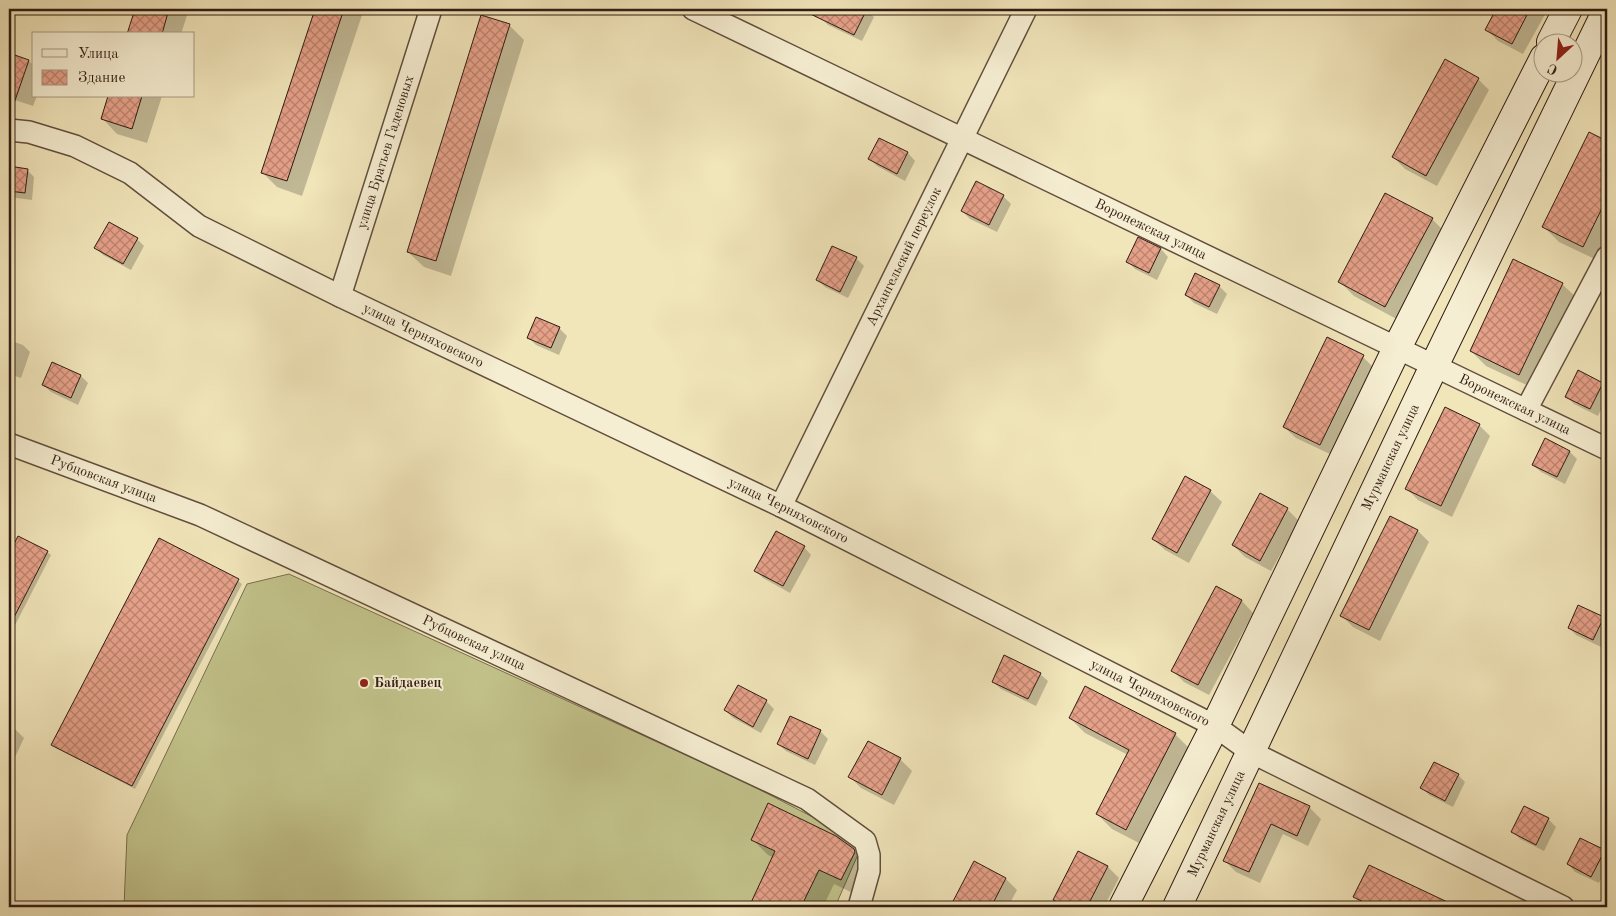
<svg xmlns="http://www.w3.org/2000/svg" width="1616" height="916" viewBox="0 0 1616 916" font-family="'Old Standard TT',serif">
<defs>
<pattern id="building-cross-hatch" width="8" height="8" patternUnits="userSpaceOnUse" patternTransform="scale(1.25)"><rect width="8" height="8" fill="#e6a189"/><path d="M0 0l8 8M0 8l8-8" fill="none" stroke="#bb826f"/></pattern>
</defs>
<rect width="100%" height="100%" fill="#f1e5ba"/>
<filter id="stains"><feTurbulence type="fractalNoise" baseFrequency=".004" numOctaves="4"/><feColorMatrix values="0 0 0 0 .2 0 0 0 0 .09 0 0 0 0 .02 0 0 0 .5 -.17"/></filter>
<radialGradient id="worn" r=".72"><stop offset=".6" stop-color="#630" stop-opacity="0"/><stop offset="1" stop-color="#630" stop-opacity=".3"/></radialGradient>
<polygon fill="#c2c28a" stroke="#7a6f4e" points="289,574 745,782 863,843 835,907 124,907 127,835 247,584"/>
<g fill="#0003">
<polygon points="136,9 189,9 181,34 129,34"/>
<polygon points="316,9 364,9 302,196 277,187 262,172"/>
<polygon points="825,9 866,10 874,17 862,41 828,25 821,18"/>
<polygon points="1498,9 1548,9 1523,54 1498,41 1487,30"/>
<polygon points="509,25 524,40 451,276 424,267 408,252"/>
<polygon points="9,54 29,61 34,66 34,96 37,96 33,106 9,98"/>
<polygon points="1478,79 1489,90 1437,186 1405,169 1393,157"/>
<polygon points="109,96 162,96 147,143 117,134 102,118"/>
<polygon points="1589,134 1607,142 1607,244 1599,261 1559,242 1544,227"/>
<polygon points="880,140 908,153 915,161 905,181 877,166 870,159"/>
<polygon points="9,168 27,170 34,177 32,200 9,197"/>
<polygon points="977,183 1003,196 1011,204 997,232 970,219 962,211"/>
<polygon points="1432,219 1447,234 1400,321 1354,296 1339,281"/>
<polygon points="137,239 144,246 131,270 103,255 96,248"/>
<polygon points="1139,239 1161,249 1168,257 1157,280 1135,269 1128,262"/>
<polygon points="856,258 864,266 848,298 825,287 818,280"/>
<polygon points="1562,284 1578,299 1535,389 1486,366 1471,351"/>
<polygon points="1219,286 1227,294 1217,314 1194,303 1186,295"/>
<polygon points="559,328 567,336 559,355 536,345 528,337"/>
<polygon points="9,340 23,345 30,352 21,378 9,374"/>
<polygon points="1363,357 1374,368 1332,455 1296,438 1284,427"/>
<polygon points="1579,372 1603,384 1607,388 1607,397 1598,416 1574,404 1567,397"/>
<polygon points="81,376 88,383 78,405 51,392 43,385"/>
<polygon points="1479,425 1490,436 1452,517 1418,500 1407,489"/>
<polygon points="1570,452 1577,459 1565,484 1541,472 1533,465"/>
<polygon points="1210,491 1222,502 1189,563 1165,550 1153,539"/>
<polygon points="1287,509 1299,521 1271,571 1245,557 1233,545"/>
<polygon points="1391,517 1418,531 1429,542 1380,641 1353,627 1342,616"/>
<polygon points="19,537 47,552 51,555 9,637 9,556"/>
<polygon points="159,540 238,581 242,584 135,789 56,748 53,744"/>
<polygon points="804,547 811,555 790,593 763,578 756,571"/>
<polygon points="1216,588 1242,601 1253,613 1209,695 1184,682 1173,671"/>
<polygon points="1579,607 1603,618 1607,622 1607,633 1601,647 1576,635 1569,628"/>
<polygon points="1040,674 1048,681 1036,706 1001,689 993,682"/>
<polygon points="739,686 767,702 774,709 761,733 733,718 725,710"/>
<polygon points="1070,718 1175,734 1190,749 1141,844 1112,829 1097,814 1128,755 1085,733"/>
<polygon points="9,723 24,738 9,770"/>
<polygon points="820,731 828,739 815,765 786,751 778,744"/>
<polygon points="900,759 912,771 894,805 861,788 850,777"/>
<polygon points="1458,775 1465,782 1453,807 1429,795 1422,788"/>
<polygon points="1259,785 1309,807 1321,819 1308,846 1283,834 1260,883 1236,872 1225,861"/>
<polygon points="1548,819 1556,827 1544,851 1520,839 1513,832"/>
<polygon points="753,840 853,850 869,865 857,895 834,884 823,907 750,907 773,857 768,855"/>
<polygon points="1604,851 1607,855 1607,867 1599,883 1575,872 1568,864"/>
<polygon points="1079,852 1108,867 1119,878 1104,907 1063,907 1055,900"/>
<polygon points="975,862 1006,879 1017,890 1008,907 951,907"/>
<polygon points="1369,866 1455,907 1365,907 1355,897"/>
<polygon points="1198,903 1206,907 1196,907"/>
</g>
<g fill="url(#building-cross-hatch)" stroke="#311c13">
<polygon points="135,9 169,9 162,34 127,34"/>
<polygon points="315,9 344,9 287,181 261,173"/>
<polygon points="800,9 867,9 854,35"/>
<polygon points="1496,9 1530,9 1512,44 1485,30"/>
<polygon points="481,15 510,24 436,261 407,252"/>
<polygon points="9,53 29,60 11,112 9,112"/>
<polygon points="1445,59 1479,78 1426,176 1392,157"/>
<polygon points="108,96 142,96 132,129 101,119"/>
<polygon points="1589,132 1607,141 1607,198 1583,247 1542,227"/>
<polygon points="879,138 908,152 897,174 868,159"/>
<polygon points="9,166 28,169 25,193 9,191"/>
<polygon points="976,181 1004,195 989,225 961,211"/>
<polygon points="1385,193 1433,218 1385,307 1338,282"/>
<polygon points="109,222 138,238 123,264 94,248"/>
<polygon points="1138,237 1161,248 1149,273 1126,262"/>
<polygon points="832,246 857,257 840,292 816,280"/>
<polygon points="1513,259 1563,283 1519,375 1470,351"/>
<polygon points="1195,273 1220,285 1209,307 1185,295"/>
<polygon points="536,317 560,327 551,348 527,338"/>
<polygon points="1327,337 1364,355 1320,445 1283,427"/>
<polygon points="52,362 81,375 71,398 42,385"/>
<polygon points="1578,370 1603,383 1590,409 1565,397"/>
<polygon points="1445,407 1480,424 1441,506 1405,489"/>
<polygon points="1545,438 1570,451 1557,477 1532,465"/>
<polygon points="1185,476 1211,490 1177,553 1152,539"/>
<polygon points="1260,493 1288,508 1260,561 1232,545"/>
<polygon points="1390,516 1418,530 1369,630 1340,616"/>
<polygon points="776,531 805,546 783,586 754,571"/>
<polygon points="18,536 48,551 9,627 9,554"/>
<polygon points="159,538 239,579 132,786 51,745"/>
<polygon points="1216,586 1242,600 1198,685 1171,671"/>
<polygon points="1578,605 1604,617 1593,640 1568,628"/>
<polygon points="1004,655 1041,673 1028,699 992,682"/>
<polygon points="738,685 767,700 753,727 724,710"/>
<polygon points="1085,686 1176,733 1126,830 1096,814 1129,750 1069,718"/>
<polygon points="790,716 821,730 808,759 777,744"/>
<polygon points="868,741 901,758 882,795 848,777"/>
<polygon points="1434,762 1459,774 1445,801 1420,788"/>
<polygon points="1259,783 1310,806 1297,836 1271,824 1249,872 1223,861"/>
<polygon points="768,803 836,836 854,849 855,852 841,880 819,870 801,907 749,907 775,851 751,840"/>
<polygon points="1524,806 1549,818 1536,845 1511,832"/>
<polygon points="1580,838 1605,850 1591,877 1567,864"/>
<polygon points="1078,851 1108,866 1087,907 1068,907 1053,900"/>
<polygon points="974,861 1006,878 991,907 950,907"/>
<polygon points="1369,865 1458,907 1374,907 1353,897"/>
</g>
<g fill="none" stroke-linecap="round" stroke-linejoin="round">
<defs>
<g id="minor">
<path id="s1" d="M 693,9 L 1607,449"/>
<path id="s2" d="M 9,130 L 29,132 L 75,146 L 130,173 L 199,226 L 340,296 L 781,506 L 1215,726 L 1251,752 L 1563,907"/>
<path id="s3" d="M 340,296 L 431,9"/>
<polyline points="1526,410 1607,257"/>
<path id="s4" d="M 9,444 L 200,515 L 807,799 L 865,841 L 869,855 L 869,871 L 859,907"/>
<path id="s5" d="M 781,506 L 1026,9"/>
</g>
<g id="secondary">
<polyline points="1551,42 1568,9"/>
<polyline points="1123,907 1215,726 1397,348 1544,58"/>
<path id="s6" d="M 1177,907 L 1434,366 L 1607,10"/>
</g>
</defs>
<use href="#minor" stroke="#614e3d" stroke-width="24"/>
<use href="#secondary" stroke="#311c13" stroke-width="30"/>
<use href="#minor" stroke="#f6eed2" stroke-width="21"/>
<use href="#secondary" stroke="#f6eed2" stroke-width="28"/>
</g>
<circle fill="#8f2418" stroke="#f6eed2" stroke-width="2" cx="364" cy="683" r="5"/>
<g text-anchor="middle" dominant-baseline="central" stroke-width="4" stroke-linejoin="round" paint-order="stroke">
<g font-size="14" fill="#311c13" stroke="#f6eed2">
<text stroke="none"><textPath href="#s3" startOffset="151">улица Братьев Гаденовых</textPath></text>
<text stroke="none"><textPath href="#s1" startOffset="508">Воронежская улица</textPath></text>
<text stroke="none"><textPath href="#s5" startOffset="278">Архангельский переулок</textPath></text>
<text stroke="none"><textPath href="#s2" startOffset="466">улица Черняховского</textPath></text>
<text stroke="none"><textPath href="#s1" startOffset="912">Воронежская улица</textPath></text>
<text stroke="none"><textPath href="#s6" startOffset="498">Мурманская улица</textPath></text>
<text stroke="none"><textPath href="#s4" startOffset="101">Рубцовская улица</textPath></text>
<text stroke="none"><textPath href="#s2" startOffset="871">улица Черняховского</textPath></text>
<text stroke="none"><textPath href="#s4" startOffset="506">Рубцовская улица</textPath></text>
<text stroke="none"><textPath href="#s2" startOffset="1276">улица Черняховского</textPath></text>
<text stroke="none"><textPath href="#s6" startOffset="92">Мурманская улица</textPath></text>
</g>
<g font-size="14" font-weight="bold" fill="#311c13" stroke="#f6eed2" text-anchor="start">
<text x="374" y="683">Байдаевец</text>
</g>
</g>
<rect width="1616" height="916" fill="none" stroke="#f1e5ba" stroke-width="30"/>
<rect x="10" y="10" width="1596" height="896" fill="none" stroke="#311c13" stroke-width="2.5"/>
<rect x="15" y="15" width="1586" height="886" fill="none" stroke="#311c13"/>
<rect x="32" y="32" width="162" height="65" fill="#f6eed2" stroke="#a79a86"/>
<rect x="42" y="49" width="25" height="8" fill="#f6eed2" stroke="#a79a86"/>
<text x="78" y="58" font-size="15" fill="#311c13">Улица</text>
<rect x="42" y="70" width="25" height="15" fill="url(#building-cross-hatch)" stroke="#a79a86"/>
<text x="78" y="82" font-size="15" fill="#311c13">Здание</text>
<g transform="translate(1558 58) rotate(206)"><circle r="24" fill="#f6eed2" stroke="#a79a86"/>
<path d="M0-4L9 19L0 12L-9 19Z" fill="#8f2418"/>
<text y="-8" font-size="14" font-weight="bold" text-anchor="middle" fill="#311c13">С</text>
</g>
<rect width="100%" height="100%" filter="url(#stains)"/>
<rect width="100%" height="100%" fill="url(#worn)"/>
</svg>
